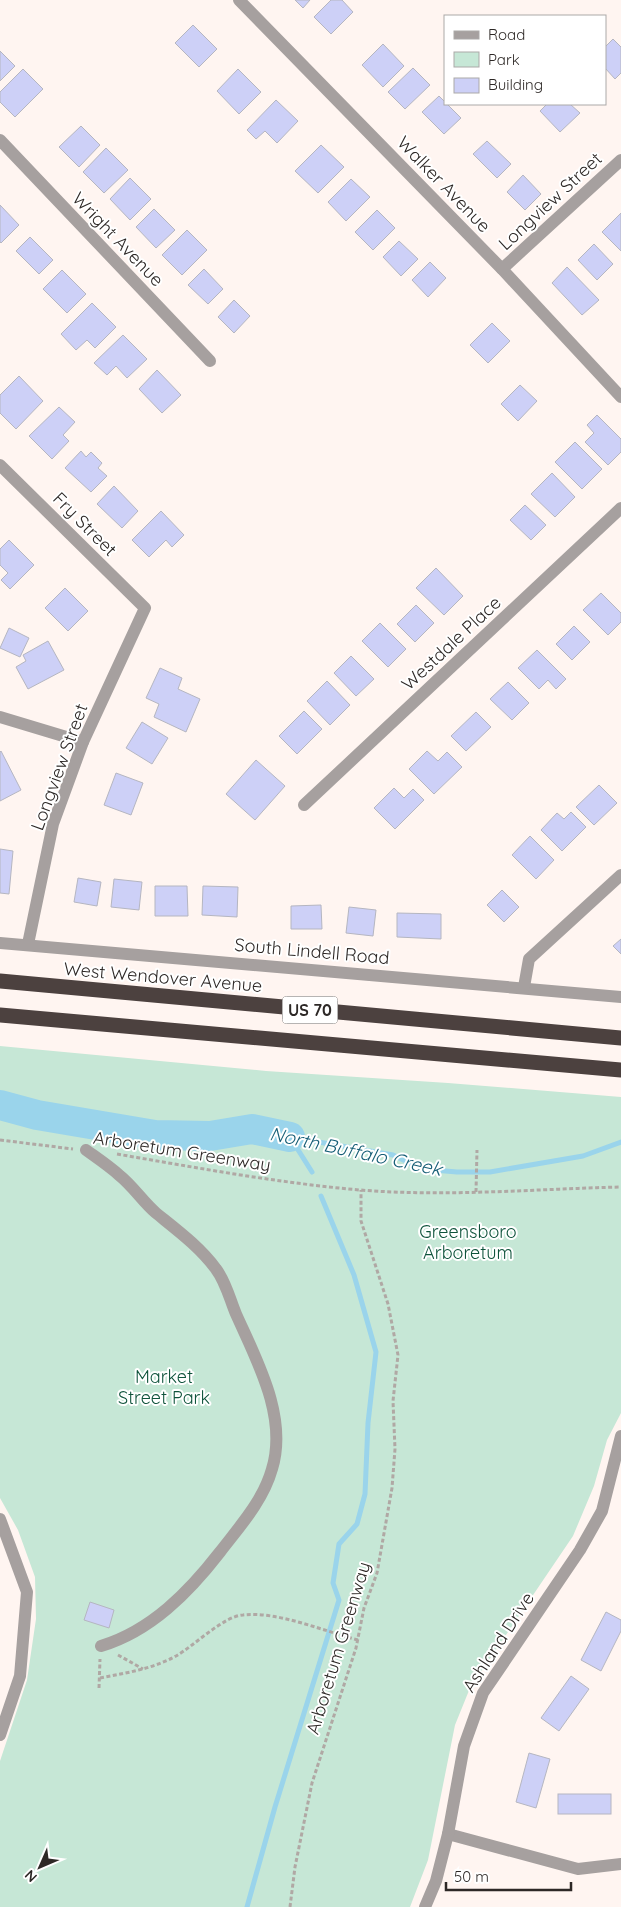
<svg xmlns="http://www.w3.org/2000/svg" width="621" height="1907" viewBox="0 0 621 1907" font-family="Quicksand,sans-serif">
<rect width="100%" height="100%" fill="#fff5f1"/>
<polygon fill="#c6e7d6" points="0,1046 266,1071 448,1083 621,1097 621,1413 607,1440 594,1486 573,1536 470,1688 455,1725 428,1860 410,1907 0,1907 0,1761 27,1680 36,1619 35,1577 18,1530 0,1498"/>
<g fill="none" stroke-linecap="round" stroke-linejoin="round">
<g stroke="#9ad4eb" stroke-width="5">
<polyline points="290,1137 393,1155 422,1169 457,1172 490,1172 583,1156 621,1142"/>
<polyline points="290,1137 312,1172"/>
<polyline points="247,1907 275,1807 339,1600 333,1583 339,1544 357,1524 365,1494 368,1423 376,1352 354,1275 321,1196"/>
</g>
<polyline stroke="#9ad4eb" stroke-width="30" points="0,1105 37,1115 155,1135 210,1136 252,1129 290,1137"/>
</g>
<g fill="#cdd0f7" stroke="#b5b6c1">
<polygon points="295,0 310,0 303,8"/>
<polygon points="331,0 342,0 353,12 331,34 314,17"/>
<polygon points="193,25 217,49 199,67 175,43"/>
<polygon points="613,39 621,47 621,73 615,79 605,68 605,47"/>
<polygon points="383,44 404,66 383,87 362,65"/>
<polygon points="0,51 15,66 0,81"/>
<polygon points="413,68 430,85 405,109 388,92"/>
<polygon points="23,69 43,89 15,117 0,102 0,92"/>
<polygon points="238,69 261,92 239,114 217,91"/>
<polygon points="439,96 461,118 444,134 422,112"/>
<polygon points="276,100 298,121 277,143 265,131 256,139 247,130"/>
<polygon points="547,104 570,104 580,113 560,132 540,111"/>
<polygon points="81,126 100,145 79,167 59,147"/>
<polygon points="487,141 511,164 497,178 473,154"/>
<polygon points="321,145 344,167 318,193 295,171"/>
<polygon points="106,148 128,170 104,193 83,172"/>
<polygon points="523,175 541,194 525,210 507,192"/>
<polygon points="130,178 151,199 130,220 110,199"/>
<polygon points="351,179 370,197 346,221 328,202"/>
<polygon points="0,205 19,225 1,243 0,242"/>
<polygon points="154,209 175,230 156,248 136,227"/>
<polygon points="377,210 395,228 373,250 355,232"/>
<polygon points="621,213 621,251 602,232"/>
<polygon points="187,230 207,250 182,275 162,255"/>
<polygon points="30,237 53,260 39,274 16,251"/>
<polygon points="399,241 418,259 401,276 383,257"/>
<polygon points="594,244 613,264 597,280 578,260"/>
<polygon points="430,262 446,278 428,297 412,280"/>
<polygon points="567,267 599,300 582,315 552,283"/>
<polygon points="204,269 223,289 208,304 188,285"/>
<polygon points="62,270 86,294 67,313 43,289"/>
<polygon points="234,300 250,316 234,333 218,317"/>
<polygon points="92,303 116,327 95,348 87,340 76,350 61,334"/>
<polygon points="492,323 510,341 488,363 470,345"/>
<polygon points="123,335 147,359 127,378 116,366 107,375 94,363"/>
<polygon points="157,370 181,395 162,413 139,389"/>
<polygon points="19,376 43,401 16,429 0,413 0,395"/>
<polygon points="520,385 537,401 518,421 501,404"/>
<polygon points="59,407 75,422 63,435 69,441 52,459 29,436"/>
<polygon points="597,415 621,439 621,452 608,465 585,442 594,433 587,425"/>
<polygon points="575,442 602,469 582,489 555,462"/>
<polygon points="81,451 86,457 91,452 102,463 98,468 107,476 91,492 65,468"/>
<polygon points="552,473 575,497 555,517 531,494"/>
<polygon points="114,486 138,511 122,528 97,504"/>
<polygon points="525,505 546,525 531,540 510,520"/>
<polygon points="161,511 184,535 172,547 166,540 149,557 132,540"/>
<polygon points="9,540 34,565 10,589 1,580 8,573 0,565 0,549"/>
<polygon points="436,568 463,596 444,615 416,588"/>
<polygon points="65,588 88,611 68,631 45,608"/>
<polygon points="601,593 621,613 621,622 608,635 583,610"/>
<polygon points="416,605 434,623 415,642 397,624"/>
<polygon points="380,623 406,649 388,667 362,641"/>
<polygon points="574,626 590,642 572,660 556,644"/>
<polygon points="9,628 29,638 20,657 0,648"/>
<polygon points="48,641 64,670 28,689 16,667 26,661 23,655"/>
<polygon points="537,650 566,679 556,689 548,680 539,689 518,668"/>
<polygon points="351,656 374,679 356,696 334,673"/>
<polygon points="160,668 182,678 178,689 200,699 186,732 154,717 159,704 146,698"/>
<polygon points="327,681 350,705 330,725 307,701"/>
<polygon points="508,682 529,703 512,720 490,699"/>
<polygon points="304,711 322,729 297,754 279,736"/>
<polygon points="476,712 491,727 466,751 451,736"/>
<polygon points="142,722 168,738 152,764 126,748"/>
<polygon points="1,751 21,790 0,801 0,752"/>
<polygon points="427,751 438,761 447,752 462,767 434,794 409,769"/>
<polygon points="256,760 285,786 255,820 226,794"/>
<polygon points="116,773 143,783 131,815 104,805"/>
<polygon points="599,785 617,803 594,825 576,807"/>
<polygon points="394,788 404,798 413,789 424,800 395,829 374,808"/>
<polygon points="571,812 586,827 562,851 541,830 557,813 564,819"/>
<polygon points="530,836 554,860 536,879 512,855"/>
<polygon points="0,849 13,851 9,894 0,893"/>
<polygon points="78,878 101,882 97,906 74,902"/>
<polygon points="114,879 142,882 139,910 111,907"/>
<polygon points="155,886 187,886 188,916 155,916"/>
<polygon points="203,886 238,887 237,917 202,915"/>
<polygon points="502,890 519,907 504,922 487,905"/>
<polygon points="321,905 322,929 291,929 291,906"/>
<polygon points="349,907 376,910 373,936 346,933"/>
<polygon points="397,913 441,914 441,939 397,937"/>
<polygon points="621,939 621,954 613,946"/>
<polygon points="90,1602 114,1610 109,1628 84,1620"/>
<polygon points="606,1612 621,1620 621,1631 601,1671 581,1660"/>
<polygon points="571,1676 589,1689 559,1731 541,1718"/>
<polygon points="529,1753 550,1759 536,1808 516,1802"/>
<rect x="558" y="1794" width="53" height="20"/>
</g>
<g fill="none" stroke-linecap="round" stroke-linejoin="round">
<g stroke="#b0a8a4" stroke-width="3" stroke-dasharray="4 2.5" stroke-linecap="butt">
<polyline points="0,1140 73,1149"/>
<path d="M 117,1154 C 198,1168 279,1183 360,1190 C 447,1197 534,1189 621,1187"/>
<polyline points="476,1192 477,1150"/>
<polyline points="118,1655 143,1669"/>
<path d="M 100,1678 C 126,1673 152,1669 176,1656 C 195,1645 224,1616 243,1615 C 278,1611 323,1631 358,1640"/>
<polyline points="99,1688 100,1659"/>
<polyline points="290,1907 295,1867 312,1783 356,1648 364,1608 377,1573 392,1488 395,1449 393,1401 398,1355 388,1304 361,1221 361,1190"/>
</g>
<g stroke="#a6a09f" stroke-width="12">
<polyline points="239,0 502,269 621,397"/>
<polyline points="0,140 210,361"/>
<polyline points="502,269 621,160"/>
<polyline points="0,465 145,608 83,742 53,824 28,944"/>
<polyline points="0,717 83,742"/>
<polyline points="304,805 621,508"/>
<polyline points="0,943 621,997"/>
<polyline points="524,987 529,959 621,875"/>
<path d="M 86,1150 C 97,1158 109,1166 119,1175 C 133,1186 143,1202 156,1213 C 177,1230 200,1247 216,1269 C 226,1282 230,1300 236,1314 C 257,1361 288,1417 272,1469 C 263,1501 240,1526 220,1552 C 189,1592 151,1631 101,1646"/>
<polyline points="0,1519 27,1592 20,1676 0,1735"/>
<polyline points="448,1834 578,1869 621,1864"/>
<polyline points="425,1907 436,1881 448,1834 464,1746 483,1693 580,1550 602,1511 621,1436"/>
</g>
<g stroke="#4c413f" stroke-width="15">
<polyline points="0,981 621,1038"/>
<polyline points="0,1015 621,1070"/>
</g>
</g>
<g text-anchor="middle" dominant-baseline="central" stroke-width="4" stroke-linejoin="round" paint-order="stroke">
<rect fill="#fff" stroke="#6c6867" stroke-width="1" x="282.5" y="996.5" width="55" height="27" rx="4"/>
<g font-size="16" font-weight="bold" fill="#2d2826">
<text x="310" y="1010">US 70</text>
</g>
<g font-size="18" fill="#2d2826" stroke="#fff">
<text transform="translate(444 184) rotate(46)">Walker Avenue</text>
<text transform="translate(550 201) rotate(-43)">Longview Street</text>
<text transform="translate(118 239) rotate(46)">Wright Avenue</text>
<text transform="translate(85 524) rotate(45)">Fry Street</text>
<text transform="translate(451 643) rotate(-43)">Westdale Place</text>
<text transform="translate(59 767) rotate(-70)">Longview Street</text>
<text transform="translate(312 951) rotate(5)">South Lindell Road</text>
<text transform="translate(163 977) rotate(5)">West Wendover Avenue</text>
<text transform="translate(182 1151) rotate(9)">Arboretum Greenway</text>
<text transform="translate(498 1642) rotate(-57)">Ashland Drive</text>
<text transform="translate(338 1648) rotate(-73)">Arboretum Greenway</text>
</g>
<g font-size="18" fill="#0e533b" stroke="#fff">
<text x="468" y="1231">Greensboro<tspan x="468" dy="21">Arboretum</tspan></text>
<text x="164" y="1376">Market<tspan x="164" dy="21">Street Park</tspan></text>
</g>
<g font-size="19" font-style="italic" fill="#165e76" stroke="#fff">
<text transform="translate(356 1151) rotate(12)">North Buffalo Creek</text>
</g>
</g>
<rect x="444" y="15" width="162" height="90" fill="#ffffff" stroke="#aba9a8"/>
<rect x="454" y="31" width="25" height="8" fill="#a6a09f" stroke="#aba9a8"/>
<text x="488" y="40" font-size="15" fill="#2d2826">Road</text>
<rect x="454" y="52" width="25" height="15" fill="#c6e7d6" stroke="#aba9a8"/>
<text x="488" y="65" font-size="15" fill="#2d2826">Park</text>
<rect x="454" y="78" width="25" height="15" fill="#cdd0f7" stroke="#aba9a8"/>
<text x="488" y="90" font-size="15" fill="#2d2826">Building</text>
<g transform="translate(40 1867) rotate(225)" stroke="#ffffff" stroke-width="4" paint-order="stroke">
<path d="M0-4L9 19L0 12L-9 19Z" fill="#2d2826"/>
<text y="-8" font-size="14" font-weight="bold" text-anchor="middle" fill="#2d2826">N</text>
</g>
<path d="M446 1882v8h125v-8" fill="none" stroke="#2d2826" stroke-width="2.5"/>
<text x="454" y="1882" font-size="15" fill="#2d2826" stroke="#ffffff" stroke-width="4" paint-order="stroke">50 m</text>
</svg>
